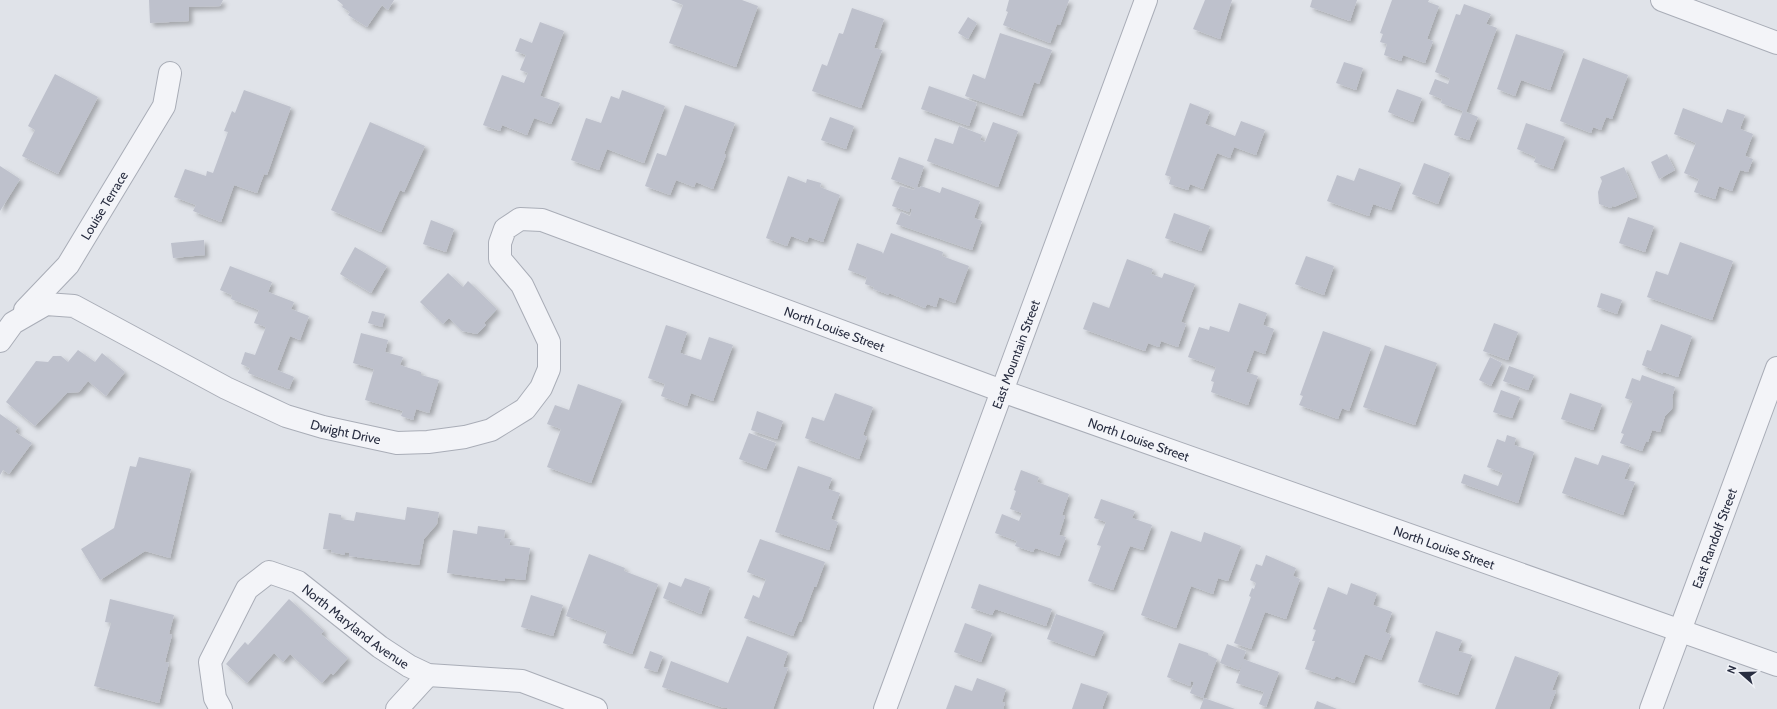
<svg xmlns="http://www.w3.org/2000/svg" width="1777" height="709" viewBox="0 0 1777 709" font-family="Cabin,sans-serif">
<defs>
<filter id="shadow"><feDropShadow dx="3.5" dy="3.5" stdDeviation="2" flood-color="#0004"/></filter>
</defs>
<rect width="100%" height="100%" fill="#e0e3e9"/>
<g fill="#bec1cc" filter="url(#shadow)">
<polygon points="149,0 223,0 220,6 189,7 189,21 150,23"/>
<polygon points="337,0 394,0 388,10 382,5 367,27 348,15 350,12 342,7 343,5"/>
<polygon points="671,0 742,0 758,6 736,67 669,43 683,5"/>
<polygon points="1009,0 1069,0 1060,25 1057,24 1050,43 1003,25 1008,12 1006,11"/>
<polygon points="1205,0 1232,0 1220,39 1193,29"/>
<polygon points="1312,0 1357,0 1350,21 1310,7"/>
<polygon points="1392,0 1429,0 1428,2 1439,6 1427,39 1433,41 1425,63 1403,55 1401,61 1384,55 1387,44 1380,42 1383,34 1380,33"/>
<polygon points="1464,4 1491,14 1486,24 1497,28 1466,112 1478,117 1469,140 1454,135 1463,111 1441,103 1442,99 1429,94 1435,79 1448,84 1450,78 1435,72 1456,14 1460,15"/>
<polygon points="852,8 884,19 874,48 882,50 861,108 812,91 822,64 827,66 839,33 843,34"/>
<polygon points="968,17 977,23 968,39 958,33"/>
<polygon points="540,22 564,31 540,96 560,103 551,124 534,118 527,135 502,125 500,131 483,125 502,75 524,83 528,73 520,70 526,55 515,51 520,38 532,43"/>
<polygon points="1000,33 1052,50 1039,84 1034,82 1022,116 965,96 973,74 985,79"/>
<polygon points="1516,34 1564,50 1550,90 1521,80 1515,96 1497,89"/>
<polygon points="1583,58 1628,75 1612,119 1606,117 1601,130 1593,127 1591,133 1560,121"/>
<polygon points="1344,62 1363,68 1356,90 1336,83"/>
<polygon points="55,74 98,97 58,174 22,156 35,130 28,126"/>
<polygon points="929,86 977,103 969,126 921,109"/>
<polygon points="1397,89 1422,98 1413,122 1388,112"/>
<polygon points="244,90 291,107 267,175 264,174 257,193 234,185 221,222 193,211 196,205 174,197 185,169 206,176 207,171 213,173 228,132 224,131 232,111 235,113"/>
<polygon points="622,90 665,106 644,163 607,149 599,170 571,160 586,118 601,123 611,96 619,99"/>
<polygon points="1190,103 1210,111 1205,124 1235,136 1241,121 1265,130 1256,155 1234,147 1230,158 1217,153 1203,189 1190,184 1188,190 1169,184 1171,177 1165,175"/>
<polygon points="685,105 735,123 724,154 726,155 713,189 696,182 694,187 676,180 670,195 645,186 657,153 666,156"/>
<polygon points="1683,108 1722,123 1727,109 1745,115 1740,129 1753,134 1745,156 1753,159 1748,172 1740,170 1732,191 1719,186 1715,199 1694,192 1699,179 1684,173 1696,143 1674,134"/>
<polygon points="830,117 854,126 846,149 821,140"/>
<polygon points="370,122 425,146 404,192 400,190 381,232 331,210"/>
<polygon points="993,122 1018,131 998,187 927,161 935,138 953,144 959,126 982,135 980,140 985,142"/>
<polygon points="1526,123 1565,137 1553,169 1534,162 1536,157 1517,149"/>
<polygon points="1667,154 1675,170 1659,179 1651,162"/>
<polygon points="899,157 924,166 917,187 920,188 921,186 940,193 942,187 980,201 974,218 982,221 972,250 896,224 901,212 910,216 912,209 910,208 909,212 892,206 897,192 900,186 914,190 915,188 891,179"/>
<polygon points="1424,163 1450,173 1438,204 1412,194"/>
<polygon points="0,166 20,179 0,211"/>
<polygon points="1624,167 1637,197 1614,207 1613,205 1611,208 1599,204 1598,192 1602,181 1600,177"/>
<polygon points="1359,168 1401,183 1391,210 1373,204 1369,216 1327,201 1337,175 1354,181"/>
<polygon points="788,176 806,183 807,179 821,183 820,187 840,195 823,242 809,237 807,242 791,236 787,246 766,238"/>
<polygon points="1174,213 1210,226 1201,251 1165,238"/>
<polygon points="1628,217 1654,226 1645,252 1619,243"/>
<polygon points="431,220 454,229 446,252 423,244"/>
<polygon points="891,233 943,252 942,256 969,266 955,303 939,297 936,307 927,304 925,308 889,293 889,295 873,289 874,287 865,284 867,277 848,270 857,243 882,252 883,254"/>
<polygon points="204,240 205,255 173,258 171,243"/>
<polygon points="1680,242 1733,261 1712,320 1647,297 1656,271 1668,275"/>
<polygon points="355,247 387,266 371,293 340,274"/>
<polygon points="1306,256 1334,266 1324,295 1295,284"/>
<polygon points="1127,259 1153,269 1151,274 1162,278 1164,273 1195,284 1181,322 1186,324 1178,347 1161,341 1159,347 1148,343 1145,351 1083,329 1093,302 1109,308"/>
<polygon points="230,266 272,282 268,292 294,302 291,309 309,316 300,340 290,336 277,370 294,377 289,389 248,373 250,368 241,364 245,352 255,355 266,327 254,323 259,310 231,299 232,295 220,290"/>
<polygon points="448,273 463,287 468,281 497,309 484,323 486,325 477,334 462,331 449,318 443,324 420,302"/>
<polygon points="1601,293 1622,300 1617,314 1597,307"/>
<polygon points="1239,303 1267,313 1263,325 1274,329 1265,354 1254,350 1246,372 1258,376 1248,405 1211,392 1214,382 1211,381 1216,367 1188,357 1199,327 1209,330 1210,326 1229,332"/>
<polygon points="372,311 385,314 382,327 368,323"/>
<polygon points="1494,323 1518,332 1508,360 1483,351"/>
<polygon points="1661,324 1692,336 1678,377 1663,372 1663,374 1642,365 1647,350 1651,351"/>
<polygon points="666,325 687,332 680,353 701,360 709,337 733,345 713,401 691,393 687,406 661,396 665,384 648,378"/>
<polygon points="1323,331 1371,348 1349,411 1342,408 1338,419 1299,405 1303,396 1300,395"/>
<polygon points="361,333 388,340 385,352 403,357 400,365 421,372 421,375 439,380 429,413 416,409 413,420 401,416 403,411 365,400 374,369 353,363"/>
<polygon points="1385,345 1437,363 1415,425 1363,407"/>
<polygon points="78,350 95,362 102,353 125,372 106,396 88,381 79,392 67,393 35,426 6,402 36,361 48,362 53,356 61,356 68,362"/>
<polygon points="1490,357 1502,363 1491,386 1479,380"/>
<polygon points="1509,366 1534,375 1528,390 1503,381"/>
<polygon points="1642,375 1675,387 1672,398 1673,398 1672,409 1665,416 1660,432 1652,430 1648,442 1646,441 1642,451 1620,443 1624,434 1621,433 1633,401 1625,398 1632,378 1640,381"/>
<polygon points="578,384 622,400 591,483 547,467 561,429 547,424 555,405 569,410"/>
<polygon points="1501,390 1520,397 1512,418 1493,412"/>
<polygon points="835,393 873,407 863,435 867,437 859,459 805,438 812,417 824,421"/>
<polygon points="1570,393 1602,404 1593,430 1561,419"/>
<polygon points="757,411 783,421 777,439 751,430"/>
<polygon points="0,414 18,427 15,432 32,443 9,474 3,470 0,475"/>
<polygon points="749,433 776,443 766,469 739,459"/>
<polygon points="1507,435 1516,438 1514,445 1534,452 1518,503 1461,483 1464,474 1498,486 1503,473 1487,467 1497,439 1505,442"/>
<polygon points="1602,455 1630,464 1624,479 1635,482 1623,515 1562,493 1575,457 1598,465"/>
<polygon points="139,457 191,469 170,558 145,551 100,580 81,549 114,528 130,466 136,467"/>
<polygon points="798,466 832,478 828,489 840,493 831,519 838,522 829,550 775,532"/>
<polygon points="1021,470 1039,477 1037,482 1069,494 1062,515 1065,516 1059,535 1066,537 1059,556 1035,548 1033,552 1015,546 1017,541 995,533 1002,514 1019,521 1022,513 1010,509 1016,491 1014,490"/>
<polygon points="1101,499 1135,511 1132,518 1152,525 1143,550 1130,546 1113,590 1088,581 1101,546 1097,545 1106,522 1094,518"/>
<polygon points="407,507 439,512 437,524 424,539 419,565 349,556 349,553 345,552 345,555 331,552 332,550 323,549 329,513 341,515 341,519 354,521 356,512 405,520"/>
<polygon points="478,526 505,530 504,538 511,539 509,545 530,548 525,580 505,578 505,581 447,573 453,530 477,534"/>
<polygon points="1171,531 1201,542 1204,532 1241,546 1228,581 1218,578 1213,594 1191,586 1176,628 1141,615"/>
<polygon points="760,539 825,562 816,587 814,587 801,622 799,621 793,636 744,618 753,595 759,598 766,579 747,572"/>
<polygon points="589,554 625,568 624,571 658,584 632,654 603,643 607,631 566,616"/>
<polygon points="1266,555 1296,568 1293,576 1300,579 1286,619 1265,612 1251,649 1234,643 1251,597 1249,596 1252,588 1254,589 1256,583 1250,580 1256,564 1262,566"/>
<polygon points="685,578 710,587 701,614 663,598 669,582 681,587"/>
<polygon points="1351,583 1377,593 1373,605 1392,612 1385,632 1391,635 1381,660 1365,654 1354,683 1336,676 1334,679 1305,669 1315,641 1312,641 1316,630 1313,629 1328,587 1347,595"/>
<polygon points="979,584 1052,609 1046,626 995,609 992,615 971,608"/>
<polygon points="531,595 563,605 553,636 521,627"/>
<polygon points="110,599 174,615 169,634 172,635 165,662 169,663 159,703 94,686 111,623 105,622"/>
<polygon points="289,599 324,631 321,634 348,658 333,675 331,673 322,683 290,654 283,662 274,653 247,683 226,664 245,642 248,645"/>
<polygon points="1056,614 1104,631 1094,656 1047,639"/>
<polygon points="965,623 992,633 981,662 954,652"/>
<polygon points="1436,631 1462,640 1458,651 1472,655 1458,695 1418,682"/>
<polygon points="747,636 788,652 783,667 788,668 773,709 730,709 724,707 724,708 662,687 671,661 728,683"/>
<polygon points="1179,643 1208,653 1208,655 1217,659 1203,698 1190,693 1194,682 1191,681 1190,686 1167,677"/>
<polygon points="1227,644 1246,651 1243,659 1279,672 1266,707 1259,704 1264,692 1236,683 1243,662 1239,670 1220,663"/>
<polygon points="650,651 663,656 657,672 644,668"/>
<polygon points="1515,656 1559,672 1552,690 1556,691 1549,709 1495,709"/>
<polygon points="977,678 1006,689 1002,702 1005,703 1003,709 946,709 955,685 972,691"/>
<polygon points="1081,683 1108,692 1102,709 1072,709"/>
<polygon points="1204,698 1235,709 1200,709"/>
<polygon points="1317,701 1337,709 1314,709"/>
</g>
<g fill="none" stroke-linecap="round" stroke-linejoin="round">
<defs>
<g id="minor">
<polyline points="1662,0 1777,43"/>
<path id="s1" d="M 25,310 L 68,265 L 164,106 L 170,73"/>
<path id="s2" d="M 0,341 L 13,323 L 46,304 L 74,306 L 226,388 L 286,416 L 323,427 L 397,443 L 428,442 L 465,437 L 491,430 L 525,409 L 541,388 L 549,369 L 549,342 L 522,285 L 500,259 L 500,243 L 505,229 L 520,219 L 542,220 L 1002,391"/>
<path id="s3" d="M 221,709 L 215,698 L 210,662 L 247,589 L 269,572 L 298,582 L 380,647 L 409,666 L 428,675 L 522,681 L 596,709"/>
<polyline points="397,709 428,675"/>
<path id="s4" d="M 1651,709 L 1777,368"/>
</g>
<g id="tertiary">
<path id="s5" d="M 1002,391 L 1777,665"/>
<path id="s6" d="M 885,709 L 1146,0"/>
</g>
</defs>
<use href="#minor" stroke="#a9adb7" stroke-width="24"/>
<use href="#tertiary" stroke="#a9adb7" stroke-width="24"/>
<use href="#minor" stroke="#f3f4f8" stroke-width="22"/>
<use href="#tertiary" stroke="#f3f4f8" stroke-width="22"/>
</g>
<g text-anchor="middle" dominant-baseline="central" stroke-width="3" stroke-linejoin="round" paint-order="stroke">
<g font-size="13" fill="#292e41" stroke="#f0f2f7">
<text stroke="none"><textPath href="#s1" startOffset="132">Louise Terrace</textPath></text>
<text stroke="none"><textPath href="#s2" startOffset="1131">North Louise Street</textPath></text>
<text stroke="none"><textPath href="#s6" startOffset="378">East Mountain Street</textPath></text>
<text stroke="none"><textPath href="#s2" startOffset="389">Dwight Drive</textPath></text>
<text stroke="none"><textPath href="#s5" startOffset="145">North Louise Street</textPath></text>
<text stroke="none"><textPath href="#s4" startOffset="182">East Randolf Street</textPath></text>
<text stroke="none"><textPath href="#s5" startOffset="469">North Louise Street</textPath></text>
<text stroke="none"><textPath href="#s3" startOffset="262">North Maryland Avenue</textPath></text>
</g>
</g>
<g transform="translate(1741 673) rotate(290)" stroke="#f0f2f7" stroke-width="3" paint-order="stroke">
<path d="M0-3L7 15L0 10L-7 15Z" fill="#292e41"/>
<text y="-6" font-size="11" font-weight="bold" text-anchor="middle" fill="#292e41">N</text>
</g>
</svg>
